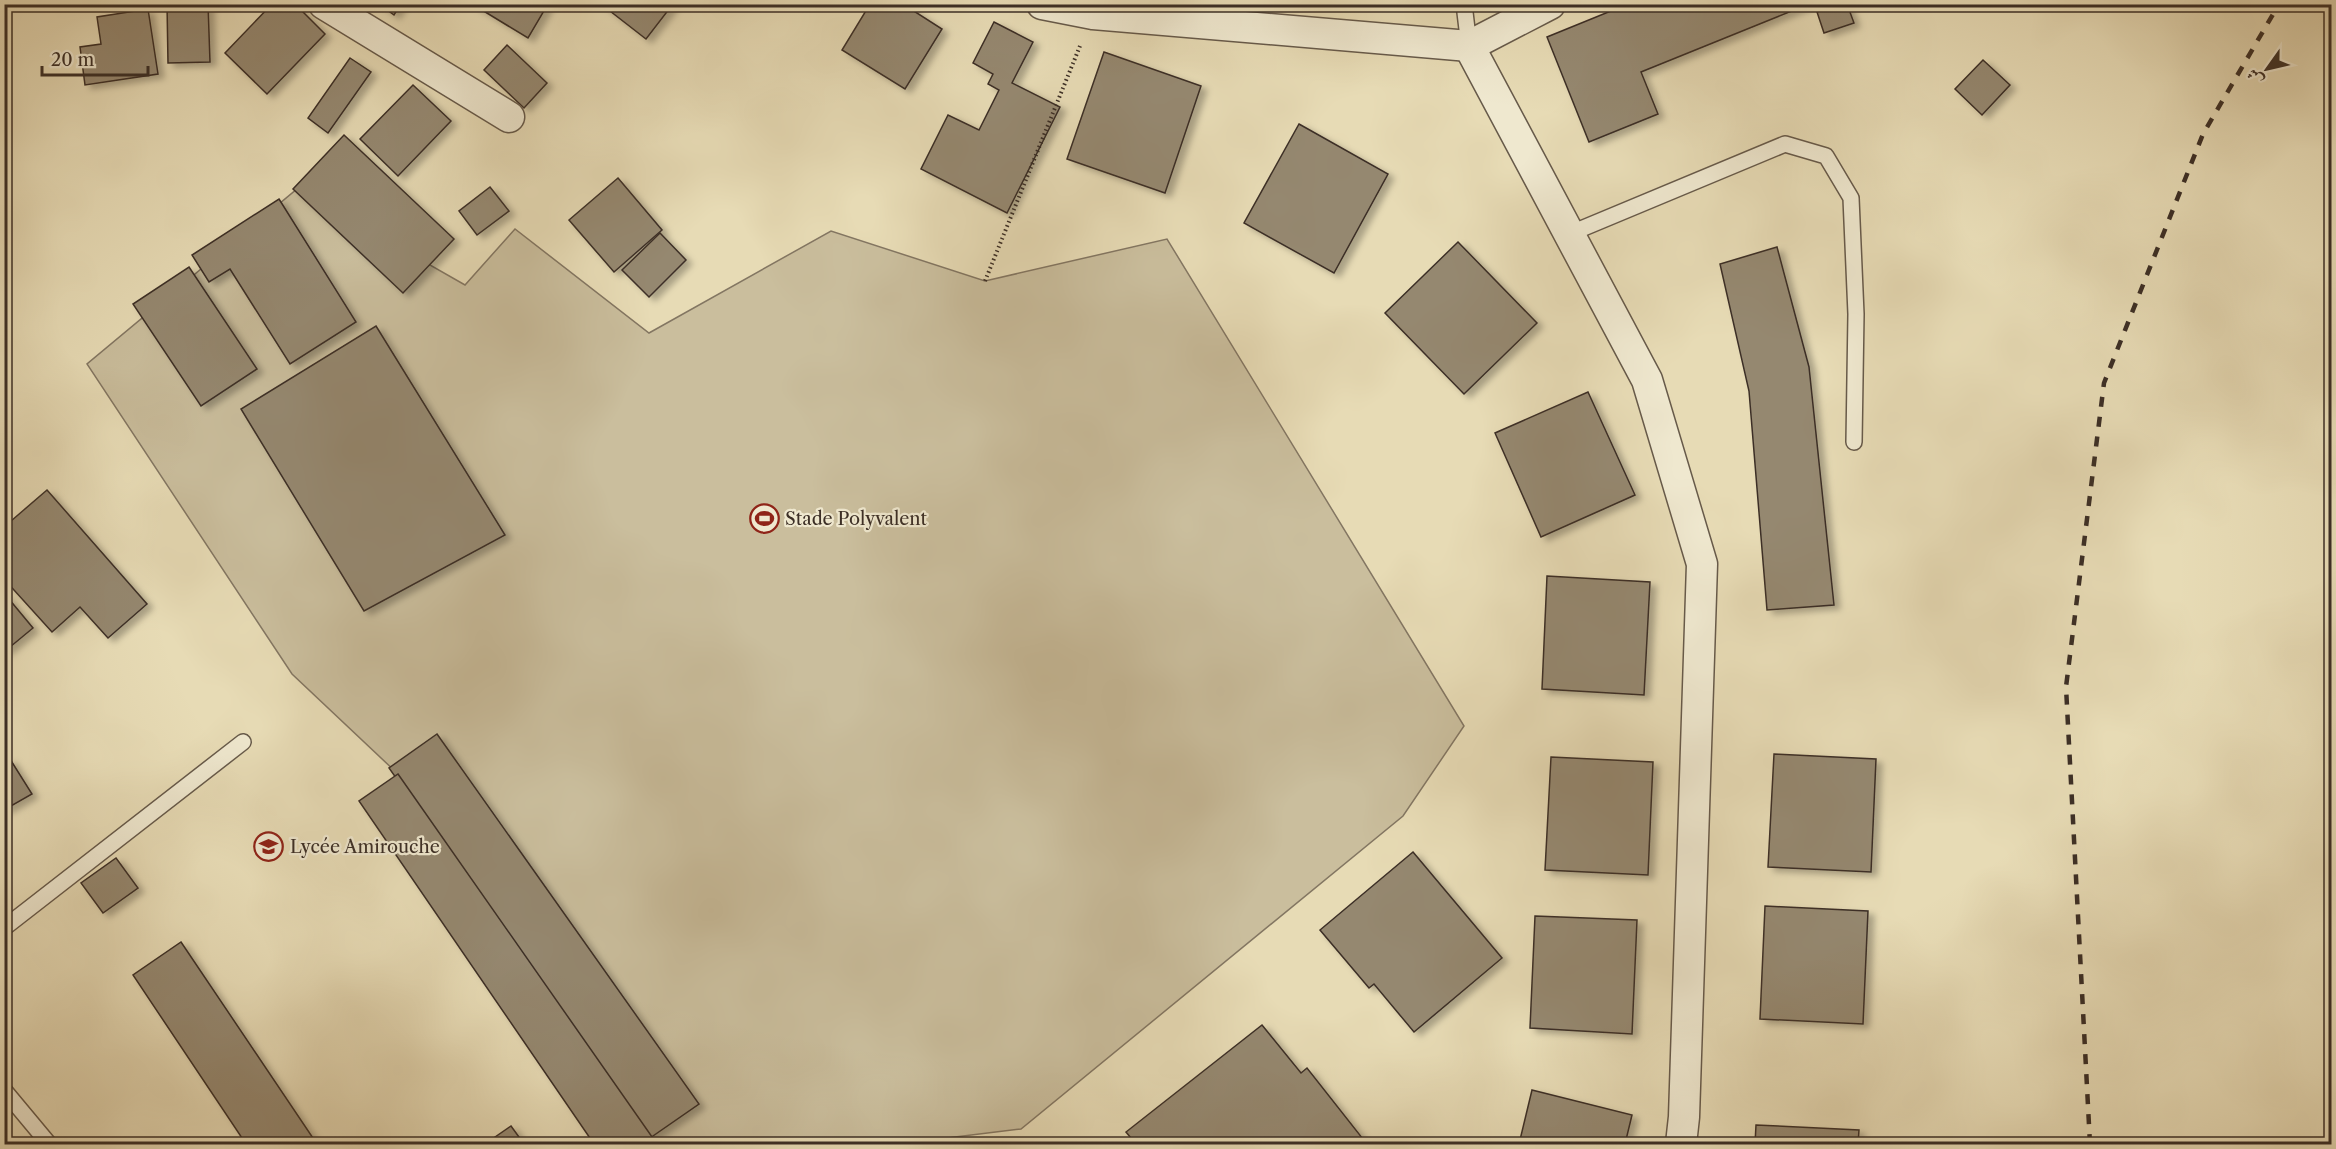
<svg xmlns="http://www.w3.org/2000/svg" width="2336" height="1149" viewBox="0 0 2336 1149" font-family="'Libre Caslon Text',Amiri,serif">
<defs>
<filter id="shadow"><feDropShadow dx="6" dy="4" stdDeviation="3" flood-color="#0004"/></filter>
</defs>
<rect width="100%" height="100%" fill="#e7dbb5"/>
<filter id="stains"><feTurbulence type="fractalNoise" baseFrequency=".00333" numOctaves="4"/><feColorMatrix values="0 0 0 0 .2 0 0 0 0 .09 0 0 0 0 .02 0 0 0 .5 -.17"/></filter>
<radialGradient id="worn" r=".72"><stop offset=".6" stop-color="#630" stop-opacity="0"/><stop offset="1" stop-color="#630" stop-opacity=".3"/></radialGradient>
<polygon fill="#cabe9d" stroke="#837662" stroke-width="1.5" points="297,189 465,285 515,229 649,333 831,231 985,281 1167,239 1464,726 1403,816 1021,1129 898,1144 657,1144 398,774 292,674 87,364"/>
<g fill="#958870" stroke="#3c2f26" stroke-width="1.5" filter="url(#shadow)">
<polygon points="167,4 208,4 210,62 168,63"/>
<polygon points="272,4 295,4 325,34 267,94 225,53"/>
<polygon points="379,4 401,4 394,15"/>
<polygon points="472,4 548,4 528,38"/>
<polygon points="601,4 673,4 646,39"/>
<polygon points="870,4 903,4 942,29 905,89 842,50"/>
<polygon points="1628,4 1809,4 1641,72 1658,114 1589,142 1547,37"/>
<polygon points="1837,4 1847,4 1854,23 1824,33 1817,12"/>
<polygon points="148,9 158,74 85,85 80,47 101,44 97,17"/>
<polygon points="994,22 1033,42 1012,83 1060,107 1007,213 921,169 948,115 979,130 999,90 988,84 993,74 973,63"/>
<polygon points="507,45 547,83 524,108 484,70"/>
<polygon points="1104,52 1201,86 1165,193 1067,159"/>
<polygon points="350,58 371,72 328,133 308,118"/>
<polygon points="1983,60 2010,85 1982,115 1955,89"/>
<polygon points="413,85 451,121 398,176 360,139"/>
<polygon points="1299,124 1388,174 1334,273 1244,223"/>
<polygon points="344,135 454,239 403,293 293,189"/>
<polygon points="618,178 662,230 614,272 569,220"/>
<polygon points="490,187 509,211 477,235 459,211"/>
<polygon points="279,199 356,322 290,364 230,269 209,282 192,255"/>
<polygon points="660,233 686,260 649,297 622,270"/>
<polygon points="1458,242 1537,323 1464,394 1385,313"/>
<polygon points="1777,247 1809,367 1834,605 1767,610 1749,391 1720,264"/>
<polygon points="189,267 257,369 201,406 133,304"/>
<polygon points="376,326 505,535 364,611 241,409"/>
<polygon points="1588,392 1635,495 1541,537 1495,433"/>
<polygon points="47,490 147,604 108,638 80,607 52,632 4,579 4,527"/>
<polygon points="1547,576 1650,582 1644,695 1542,689"/>
<polygon points="4,593 33,628 4,652"/>
<polygon points="437,734 699,1104 650,1138 389,768"/>
<polygon points="1774,754 1876,759 1871,872 1768,867"/>
<polygon points="1551,757 1653,762 1648,875 1545,870"/>
<polygon points="10,759 32,794 4,810 4,762"/>
<polygon points="398,774 657,1144 594,1144 359,801"/>
<polygon points="1413,852 1502,958 1414,1032 1374,984 1369,988 1320,930"/>
<polygon points="116,858 138,888 103,913 81,883"/>
<polygon points="1765,906 1868,911 1863,1024 1760,1019"/>
<polygon points="1535,916 1637,920 1632,1034 1530,1028"/>
<polygon points="181,942 317,1144 246,1144 133,975"/>
<polygon points="1262,1025 1301,1073 1307,1068 1363,1139 1356,1144 1136,1144 1126,1132"/>
<polygon points="1532,1090 1632,1115 1625,1144 1519,1144"/>
<polygon points="1756,1125 1859,1130 1858,1144 1755,1144"/>
<polygon points="511,1126 524,1144 485,1144"/>
</g>
<g fill="none" stroke-linecap="round" stroke-linejoin="round">
<defs>
<g id="service">
<polyline points="1464,4 1469,46"/>
<polyline points="1569,234 1785,144 1826,156 1851,198 1856,314 1854,442"/>
<polyline points="4,928 243,742"/>
<polyline points="4,1090 49,1144"/>
</g>
<g id="minor">
<polyline points="324,4 509,117"/>
<polyline points="1042,4 1093,14 1469,46 1550,4"/>
<polyline points="1469,46 1647,380 1702,564 1684,1117 1681,1144"/>
</g>
</defs>
<use href="#service" stroke="#675a4a" stroke-width="18"/>
<use href="#minor" stroke="#675a4a" stroke-width="33"/>
<polyline stroke="#3c2f26" stroke-width="4" stroke-dasharray="1.5 3" stroke-linecap="butt" points="985,281 1080,46"/>
<use href="#service" stroke="#efe8cf" stroke-width="15"/>
<use href="#minor" stroke="#efe8cf" stroke-width="30"/>
<polyline stroke="#3c2f26" stroke-width="4.5" stroke-dasharray="10 10" stroke-linecap="butt" points="2090,1144 2066,687 2104,383 2203,134 2279,4"/>
</g>
<defs>
<symbol id="stadium-ring" viewBox="-11 -11 22 22"><circle r="9.5" fill="#efe8cf" stroke="#8f2418" stroke-width="1.5"/><path d="M0-5a6.5 5 0 1 0 0 10a6.5 5 0 1 0 0-10ZM-3.5-1.8h7v3.6h-7Z" fill="#8f2418"/></symbol>
<symbol id="school-ring" viewBox="-11 -11 22 22"><circle r="9.5" fill="#efe8cf" stroke="#8f2418" stroke-width="1.5"/><path d="M0-5L7-2L0 1L-7-2ZM-4 1L0 2.5L4 1V4Q0 6-4 4Z" fill="#8f2418"/></symbol>
</defs>
<g fill-rule="evenodd">
<use href="#stadium-ring" x="748" y="502" width="33" height="33"/>
<use href="#school-ring" x="252" y="830" width="33" height="33"/>
</g>
<g text-anchor="middle" dominant-baseline="central" stroke-width="4.5" stroke-linejoin="round" paint-order="stroke">
<g font-size="18" fill="#3c2f26" stroke="#efe8cf" text-anchor="start">
<text x="785" y="519">Stade Polyvalent</text>
<text x="290" y="847">Lycée Amirouche</text>
</g>
</g>
<rect width="2336" height="1149" fill="none" stroke="#e7dbb5" stroke-width="24"/>
<rect x="6" y="6" width="2324" height="1137" fill="none" stroke="#3c2f26" stroke-width="3"/>
<rect x="12" y="12" width="2312" height="1125" fill="none" stroke="#3c2f26" stroke-width="1.5"/>
<g transform="translate(2267 69) rotate(236)" stroke="#efe8cf" stroke-width="4.5" paint-order="stroke">
<path d="M0-4.5L10 22L0 15L-10 22Z" fill="#3c2f26"/>
<text y="-9" font-size="16" font-weight="bold" text-anchor="middle" fill="#3c2f26">ش</text>
</g>
<path d="M42 66v9h106v-9" fill="none" stroke="#3c2f26" stroke-width="3"/>
<text x="51" y="66" font-size="18" fill="#3c2f26" stroke="#efe8cf" stroke-width="4.5" paint-order="stroke">20 m</text>
<rect width="100%" height="100%" filter="url(#stains)"/>
<rect width="100%" height="100%" fill="url(#worn)"/>
</svg>
